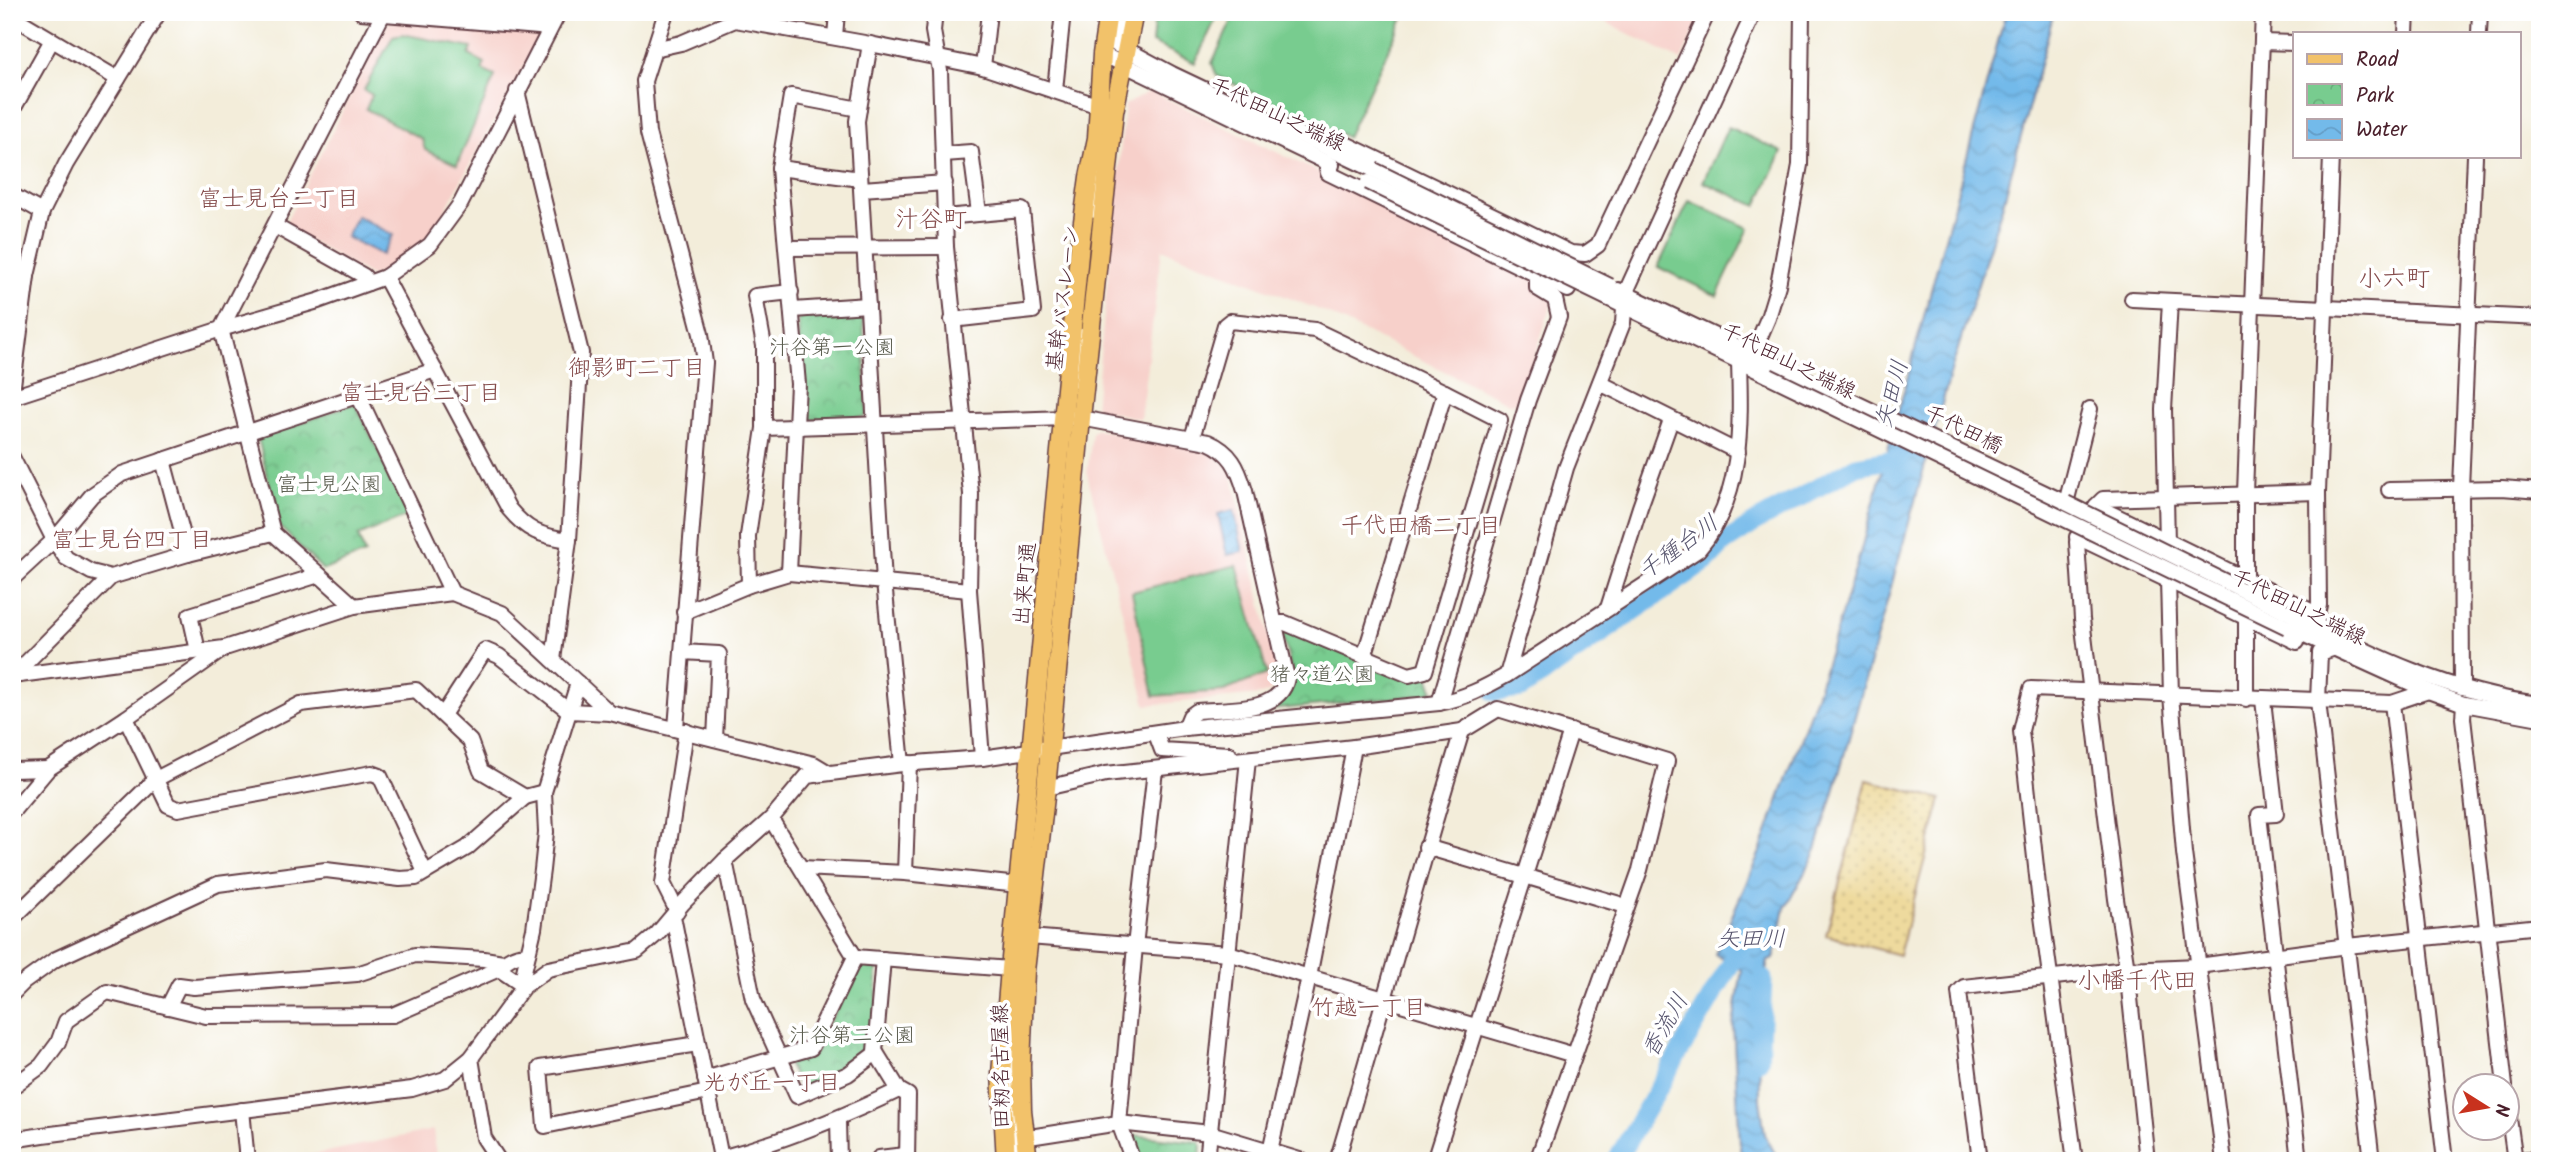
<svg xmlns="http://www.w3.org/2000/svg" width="2552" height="1173" viewBox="0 0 2552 1173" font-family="Kalam,'Klee One',sans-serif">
<defs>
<pattern id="sand-dots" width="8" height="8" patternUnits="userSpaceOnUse" patternTransform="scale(1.75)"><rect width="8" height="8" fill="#eeda9e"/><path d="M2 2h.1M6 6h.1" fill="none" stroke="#cebb88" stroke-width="1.8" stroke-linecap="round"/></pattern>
<pattern id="park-crowns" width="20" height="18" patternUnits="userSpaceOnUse" patternTransform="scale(1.75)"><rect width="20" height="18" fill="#78cc8f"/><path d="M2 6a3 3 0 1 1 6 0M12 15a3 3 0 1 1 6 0" fill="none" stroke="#69af7c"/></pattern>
<pattern id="water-waves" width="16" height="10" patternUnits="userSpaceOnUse" patternTransform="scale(1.75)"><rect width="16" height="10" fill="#73baea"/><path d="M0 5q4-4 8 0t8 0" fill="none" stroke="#659fc9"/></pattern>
</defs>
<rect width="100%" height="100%" fill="#fff"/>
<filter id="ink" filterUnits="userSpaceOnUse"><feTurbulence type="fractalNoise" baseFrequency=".0143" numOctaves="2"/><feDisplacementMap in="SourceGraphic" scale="14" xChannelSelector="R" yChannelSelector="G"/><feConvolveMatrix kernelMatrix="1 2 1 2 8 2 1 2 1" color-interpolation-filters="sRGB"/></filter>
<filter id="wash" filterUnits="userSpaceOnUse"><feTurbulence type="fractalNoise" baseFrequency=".00686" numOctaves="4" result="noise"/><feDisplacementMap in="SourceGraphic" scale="28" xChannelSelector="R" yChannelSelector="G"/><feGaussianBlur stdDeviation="1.57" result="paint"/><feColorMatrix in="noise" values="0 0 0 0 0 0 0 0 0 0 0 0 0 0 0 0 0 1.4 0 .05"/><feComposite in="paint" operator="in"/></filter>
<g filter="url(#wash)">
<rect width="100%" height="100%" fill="#f3edda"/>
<g fill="#f7d0ca">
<polygon points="1586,12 1703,12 1681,60"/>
<polygon points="392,21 537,34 539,38 437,225 426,239 401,260 372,277 284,226 387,24"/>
<polygon points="1150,91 1557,287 1520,402 1509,403 1320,310 1162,249 1140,419 1095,408 1125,105"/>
<polygon points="1096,429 1207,451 1226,465 1233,479 1278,676 1269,692 1261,695 1146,705 1087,474 1092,433"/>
<polygon points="433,1130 437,1161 283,1161"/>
</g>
<polygon fill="url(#sand-dots)" stroke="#9c7c64" stroke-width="2" points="1867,780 1941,799 1899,955 1826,935"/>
<g fill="url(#park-crowns)" stroke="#61765d" stroke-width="2">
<polygon points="863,312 867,412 865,417 806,420 802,417 798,317 801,313"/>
<polygon points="355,403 410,515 358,536 365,554 323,570 279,526 258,438"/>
<path d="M 1287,629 L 1428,675 L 1433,690 L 1426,695 L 1269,710 C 1304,693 1289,662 1282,633 Z"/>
<polygon points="858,962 877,963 877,1050 802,1091 788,1064 791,1058 816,1052"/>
<polygon points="1133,1135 1199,1142 1201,1145 1200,1161 1136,1161 1129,1140"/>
</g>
<g fill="#78cc8f" stroke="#61765d" stroke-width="2">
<polygon points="1160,12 1219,12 1195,63 1152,43 1154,24"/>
<polygon points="1236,12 1406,12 1347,137 1217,76 1212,63"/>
<polygon points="402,34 472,48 469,55 485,63 482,70 495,76 457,165 425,150 422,139 366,109 372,95 364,90 393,36"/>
<polygon points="1728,127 1782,152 1757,206 1703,182"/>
<polygon points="1689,201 1749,228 1717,296 1658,267"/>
<polygon points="1237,565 1267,674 1224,691 1154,696 1132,592"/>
</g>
<g fill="url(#water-waves)" stroke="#5e6c8a" stroke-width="2">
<polygon points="2006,12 2054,12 2003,204 1952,368 1833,795 1814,856 1785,908 1774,959 1768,961 1759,1008 1760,1100 1765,1135 1779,1161 1741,1161 1733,1025 1742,970 1715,954 1760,852 1817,693 1859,557"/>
<polygon points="357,216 393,235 382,255 346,237"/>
<polygon points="1234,510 1243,552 1227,555 1218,514"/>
</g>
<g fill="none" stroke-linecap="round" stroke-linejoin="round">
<g stroke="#73baea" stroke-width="19">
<polyline points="1495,692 1521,689 1707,561 1724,543 1756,522 1856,466 1900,458"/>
<polyline points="1759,1061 1763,979"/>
<polyline points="1616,1161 1739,950 1745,946"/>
</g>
</g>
</g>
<g filter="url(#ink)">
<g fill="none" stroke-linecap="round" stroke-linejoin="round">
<defs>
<g id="minor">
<polyline points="361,12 550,28"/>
<polyline points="666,12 644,81 648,133 701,334 705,363 676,728"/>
<polyline points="935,12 933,31 940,71 946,247 971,494 969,590 982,758"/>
<polyline points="12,16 118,79"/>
<polyline points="2406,33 2407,12"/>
<polyline points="2479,33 2480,12"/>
<polyline points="835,37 837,12"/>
<polyline points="1105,38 1172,74 1374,170"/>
<polyline points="2262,42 2295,43"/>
<polyline points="870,44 857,121 884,582 902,764"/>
<polyline points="1117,45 1121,12"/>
<polyline points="654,49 681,43 735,20 870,44 983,67 1099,106"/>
<polyline points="1102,54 1332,165"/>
<polyline points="983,67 989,12"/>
<polyline points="1055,90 1063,12"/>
<polyline points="517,91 581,353 569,540 553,660"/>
<polyline points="12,111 52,40"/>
<polyline points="1332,150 1344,143 1571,253 1585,254 1598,245 1708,12"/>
<polyline points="944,154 971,152 979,213"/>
<polyline points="1326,162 1328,173 1568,290 1577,271"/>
<polyline points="779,168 860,179"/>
<polyline points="862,189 945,183"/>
<polyline points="12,195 42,212"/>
<polyline points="1095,211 1098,165"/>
<polyline points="945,217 1022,210 1033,311 952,320"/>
<polyline points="275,226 364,276 368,283"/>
<polyline points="787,248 946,247"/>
<polyline points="12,268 27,276"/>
<path d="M 385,277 L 509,509 C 527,531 541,536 569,540"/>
<polyline points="1618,290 2066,503 2090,409"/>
<polyline points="1607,298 1769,376"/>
<polyline points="2132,299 2540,318"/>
<polyline points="793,310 868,305"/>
<polyline points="1074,381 1082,336"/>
<polyline points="1600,383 1738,452"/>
<polyline points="12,393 27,276 42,212 66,164 159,12"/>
<polyline points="358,395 452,593"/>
<polyline points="12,397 221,329 318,301 385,277 430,245 461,203 559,12"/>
<polyline points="764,428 764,346 755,296 791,292"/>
<polyline points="1192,438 1225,325 1230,321 1315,330 1445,392"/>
<polyline points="12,457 54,540 66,558 91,572 111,577 188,554 273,533"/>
<polyline points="163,460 188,554"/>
<polyline points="2389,490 2502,488 2540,491"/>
<polyline points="2096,506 2317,614 2317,622"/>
<polyline points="2077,537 2297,642"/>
<polyline points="2167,542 2164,410 2170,301"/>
<polyline points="789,573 798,384 779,168 791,96 859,109"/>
<polyline points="12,579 54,540 92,495 122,474 435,370"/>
<polyline points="2245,579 2245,493 2263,12"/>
<polyline points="2168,580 2171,695 2184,853 2224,1161"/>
<path d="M 749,585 L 748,536 L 764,428 L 1065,418 L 1081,418 L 1208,442 C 1231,452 1238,467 1245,491 L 1287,678 C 1280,714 1227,708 1197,711 L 1190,716 L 1185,728"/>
<polyline points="354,606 273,533 221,329 384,12"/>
<polyline points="1608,608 1640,507 1671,420"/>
<polyline points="684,612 749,585 789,573 969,590"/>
<polyline points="2317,614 2319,605 2318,492 2331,156"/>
<path d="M 2293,615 C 2371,655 2452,694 2540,704"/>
<polyline points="2246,618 2246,699"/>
<polyline points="1275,623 1285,623 1409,675 1425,671 1500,420 1445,392 1364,657"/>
<polyline points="2287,627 2428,691 2464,704 2540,718"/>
<polyline points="2332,649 2320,653 2318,701 2372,1161"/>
<polyline points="198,651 190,615 319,575"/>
<polyline points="682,652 719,654 715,739"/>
<polyline points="1507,675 1566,468 1623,323 1625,294 1754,12"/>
<polyline points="12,676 224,648"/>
<polyline points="12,677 111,577"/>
<polyline points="2462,688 2461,488 2475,156"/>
<polyline points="2263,700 2276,814 2259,815 2299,1161"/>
<polyline points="1439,703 1528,400 1559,317 1555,299 1537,288 1537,276"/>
<polyline points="2392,703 2445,1161"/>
<path d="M 2464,704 L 2463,718 C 2478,840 2490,963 2505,1086"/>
<polyline points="443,715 485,650 499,656 569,711 610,713"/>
<polyline points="126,718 168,805 178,809 372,773 380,776 425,872"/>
<polyline points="1156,734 1162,750 1229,754 1230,756"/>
<polyline points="12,770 48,769"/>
<polyline points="1046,788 1106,774 1354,747 1462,731 1498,709 1667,761 1640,870 1537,1161"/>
<polyline points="12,812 48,769 126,718 225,648 354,606 452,593 502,613 610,713 814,764 829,773"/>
<polyline points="771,819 855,957 1010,969"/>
<polyline points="1426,847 1626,906"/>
<polyline points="725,860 753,999 797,1096 848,1074 876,1053"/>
<polyline points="802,868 905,873 1019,885"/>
<polyline points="905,873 909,763"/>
<polyline points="677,911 663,883 686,731"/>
<path d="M 673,916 L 721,1158 C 784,1141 841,1118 899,1090"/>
<polyline points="12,919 156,779 301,704 416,690 470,741 481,771 525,797 544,792"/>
<polyline points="1029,937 1228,953 1574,1055"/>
<path d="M 528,955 C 517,953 505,959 499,969 L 521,984 L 534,929 L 542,870 L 546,832 L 544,792 L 578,683"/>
<polyline points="883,959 875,1051 899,1090 908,1095 907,1161"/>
<polyline points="12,994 24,982 56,959 218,884 326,870 400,879 416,878 467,848 525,797"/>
<polyline points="168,1007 179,985 194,987 357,974 415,955 484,959 503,962"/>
<path d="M 1015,1035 C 1009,1078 1009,1118 1020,1161"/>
<polyline points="698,1044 540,1068 545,1126 708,1092"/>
<polyline points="471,1058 484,1138 499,1161"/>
<polyline points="705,1079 811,1048 855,957"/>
<polyline points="12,1087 41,1066 58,1043 66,1021 107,992 206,1016 393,1015 499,969"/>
<polyline points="2506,1097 2515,1161"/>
<polyline points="242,1110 247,1161"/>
<polyline points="838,1120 839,1161"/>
<path d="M 12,1140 L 43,1135 L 412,1089 L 445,1079 L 471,1058 L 523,987 L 548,969 L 637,951 L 657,934 L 683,903 L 725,860 L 771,819 L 807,776 L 902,764 L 982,758 L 1185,728 L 1439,703 C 1465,698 1484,688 1507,675 L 1698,550 C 1743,499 1741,425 1739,362 L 1753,353 L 1768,318 L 1778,285 L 1800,165 L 1802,12"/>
<polyline points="1004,1141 1119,1123 1210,1133 1303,1161"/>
<polyline points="1270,1151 1309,977 1354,747"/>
<polyline points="879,1161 879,1158 905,1155"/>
<polyline points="1133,1161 1119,1123 1135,946 1155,770"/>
<polyline points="1207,1161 1248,759"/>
<path d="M 1337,1161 C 1380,1018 1418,874 1462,731"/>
<polyline points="1434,1161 1571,731"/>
<polyline points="1980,1161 1959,992 1964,987 2127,969 2198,966 2347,946 2540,926"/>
<polyline points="2075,1161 2039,894 2021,731 2031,689 2392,703 2428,691"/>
<polyline points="2147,1161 2127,969 2116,899 2082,619 2077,542 2096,506 2103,499 2318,492"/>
<polyline points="2509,1161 2540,1158"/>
</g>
<g id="major">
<polyline points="1006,1161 1001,1074 1010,969 1080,244 1089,177 1097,138 1102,54 1108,12"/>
<polyline points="1028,1161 1022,1110 1021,1065 1025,971 1046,788 1081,418 1114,112 1134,12"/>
</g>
</defs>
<use href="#minor" stroke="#633e45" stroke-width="18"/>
<use href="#major" stroke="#633e45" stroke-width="21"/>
<use href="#minor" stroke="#fff" stroke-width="14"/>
<use href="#major" stroke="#f2c26a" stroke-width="18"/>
<defs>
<g id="minor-bridge">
<polyline points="1374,170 1610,286"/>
<polyline points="1368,182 1607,298"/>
<polyline points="1769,376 2287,627"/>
<polyline points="2066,503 2293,615"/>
</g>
</defs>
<use href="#minor-bridge" stroke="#633e45" stroke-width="18" stroke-linecap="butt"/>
<use href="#minor-bridge" stroke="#fff" stroke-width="14"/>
</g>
</g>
<g text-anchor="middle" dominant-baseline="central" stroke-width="7" stroke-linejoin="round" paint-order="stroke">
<g font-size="21" fill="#4a1f2b" stroke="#fff">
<text transform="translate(1277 115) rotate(25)">千代田山之端線</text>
<text transform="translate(1064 298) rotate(-83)">基幹バスレーン</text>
<text transform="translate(1788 362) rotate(26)">千代田山之端線</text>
<text transform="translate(1963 430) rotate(26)">千代田橋</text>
<text transform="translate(1026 584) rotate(-85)">出来町通</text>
<text transform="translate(2298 608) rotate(26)">千代田山之端線</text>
<text transform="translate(1002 1066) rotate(-91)">田籾名古屋線</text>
</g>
<g font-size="21" fill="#5a5c4e" stroke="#fff">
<text x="832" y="348">汁谷第一公園</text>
<text x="329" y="485">富士見公園</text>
<text x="1322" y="675">猪々道公園</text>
<text x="852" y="1036">汁谷第二公園</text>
</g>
<g font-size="23" fill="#854c4c" stroke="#fff">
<text x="279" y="200">富士見台二丁目</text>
<text x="637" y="369">御影町二丁目</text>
<text x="421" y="394">富士見台三丁目</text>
<text x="1421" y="527">千代田橋二丁目</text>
<text x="132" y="541">富士見台四丁目</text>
<text x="1369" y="1009">竹越一丁目</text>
<text x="772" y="1084">光が丘一丁目</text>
</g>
<g font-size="23" font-style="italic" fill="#58556e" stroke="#fff">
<text transform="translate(1893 394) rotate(-75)">矢田川</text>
<text transform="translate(1679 548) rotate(-36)">千種台川</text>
<text x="1751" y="940">矢田川</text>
<text transform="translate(1666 1026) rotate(-60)">香流川</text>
</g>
<g font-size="24" fill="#854c4c" stroke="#fff">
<text x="931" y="220">汁谷町</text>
<text x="2394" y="279">小六町</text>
<text x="2137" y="981">小幡千代田</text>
</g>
</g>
<rect width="2552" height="1173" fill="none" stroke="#fff" stroke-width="42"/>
<rect x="2293" y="32" width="228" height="126" fill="#ffffff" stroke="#b7a5aa" stroke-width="2"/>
<rect x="2307" y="54" width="35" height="10" fill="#f2c26a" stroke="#b7a5aa" stroke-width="2"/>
<text x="2356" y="66" font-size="21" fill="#4a1f2b">Road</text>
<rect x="2307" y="84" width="35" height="21" fill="url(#park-crowns)" stroke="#b7a5aa" stroke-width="2"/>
<text x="2356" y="102" font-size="21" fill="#4a1f2b">Park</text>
<rect x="2307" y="119" width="35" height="21" fill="url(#water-waves)" stroke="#b7a5aa" stroke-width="2"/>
<text x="2356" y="136" font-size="21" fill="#4a1f2b">Water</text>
<g transform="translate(2486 1107) rotate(101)"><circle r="33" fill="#ffffff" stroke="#b7a5aa" stroke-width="2"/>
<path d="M0-5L12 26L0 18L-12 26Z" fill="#c8321e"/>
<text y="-10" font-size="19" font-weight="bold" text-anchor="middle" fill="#4a1f2b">N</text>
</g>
</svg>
